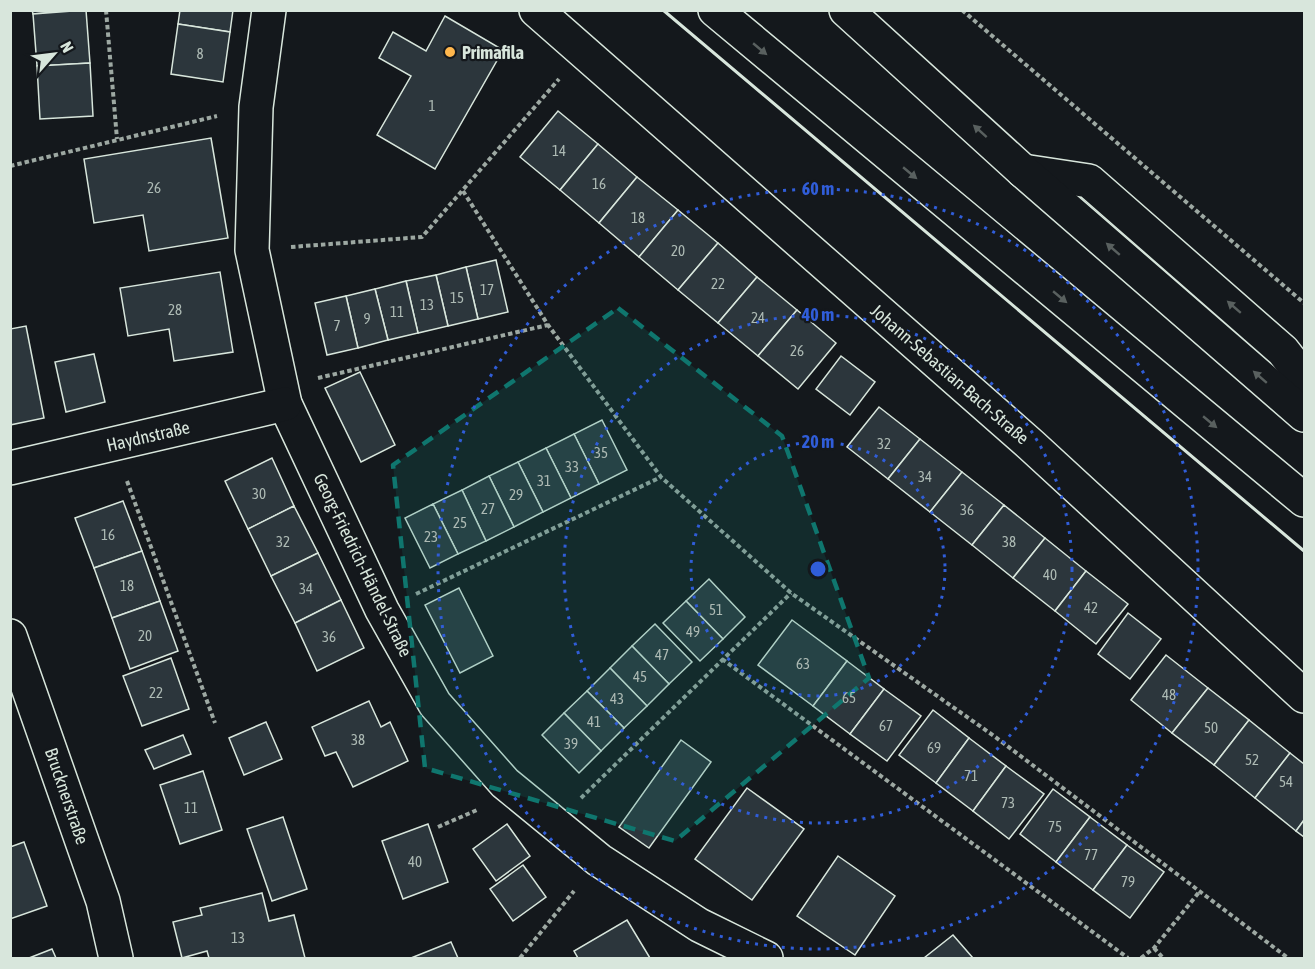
<svg xmlns="http://www.w3.org/2000/svg" width="1315" height="969" viewBox="0 0 1315 969" font-family="'Asap Condensed',sans-serif">
<rect width="100%" height="100%" fill="#14181c"/>
<g fill="#2c363c" stroke="#d8e6dc" stroke-width="1.5">
<polygon points="32,10 76,10 33,14"/>
<polygon points="86,10 90,63 37,66 33,14"/>
<polygon points="180,10 233,10 230,32 178,24"/>
<polygon points="445,16 503,50 435,169 377,135 411,76 379,58 393,32 426,51"/>
<polygon points="178,24 230,32 223,82 171,74"/>
<polygon points="90,63 93,116 40,119 37,66"/>
<polygon points="558,111 598,144 560,190 520,157"/>
<polygon points="211,138 228,238 149,251 143,215 94,223 84,159"/>
<polygon points="598,144 637,177 599,223 560,190"/>
<polygon points="637,177 678,210 639,257 599,223"/>
<polygon points="678,210 718,243 678,290 639,257"/>
<polygon points="718,243 757,277 718,323 678,290"/>
<polygon points="496,260 508,312 478,319 466,267"/>
<polygon points="466,267 478,319 448,326 436,275"/>
<polygon points="220,272 233,352 174,361 169,329 128,336 120,288"/>
<polygon points="436,275 448,326 418,333 406,281"/>
<polygon points="757,277 797,310 758,356 718,323"/>
<polygon points="406,281 418,333 388,340 375,289"/>
<polygon points="375,289 388,340 358,348 346,296"/>
<polygon points="346,296 358,348 327,355 315,303"/>
<polygon points="797,310 836,343 798,389 758,356"/>
<polygon points="26,326 44,418 10,425 10,329"/>
<polygon points="94,354 105,402 66,412 55,362"/>
<polygon points="841,356 875,382 850,415 816,389"/>
<polygon points="360,372 395,445 361,462 325,388"/>
<polygon points="879,407 920,439 888,479 847,447"/>
<polygon points="602,420 627,470 599,484 574,434"/>
<polygon points="574,434 599,484 571,498 546,448"/>
<polygon points="920,439 962,472 930,512 888,479"/>
<polygon points="546,448 571,498 543,512 518,462"/>
<polygon points="272,458 294,506 248,529 225,481"/>
<polygon points="518,462 543,512 514,527 489,476"/>
<polygon points="962,472 1004,505 972,545 930,512"/>
<polygon points="489,476 514,527 486,541 462,490"/>
<polygon points="462,490 486,541 458,554 433,504"/>
<polygon points="123,501 142,551 94,568 75,518"/>
<polygon points="433,504 458,554 430,568 405,518"/>
<polygon points="1004,505 1045,538 1013,578 972,545"/>
<polygon points="294,506 318,553 271,576 248,529"/>
<polygon points="1045,538 1086,571 1055,611 1013,578"/>
<polygon points="142,551 160,601 112,618 94,568"/>
<polygon points="318,553 341,600 295,623 271,576"/>
<polygon points="1086,571 1128,604 1096,644 1055,611"/>
<polygon points="709,579 745,617 723,639 686,601"/>
<polygon points="459,588 493,656 460,673 425,605"/>
<polygon points="341,600 364,648 317,671 295,623"/>
<polygon points="160,601 178,651 130,669 112,618"/>
<polygon points="686,601 723,639 700,661 663,623"/>
<polygon points="1128,613 1161,639 1130,679 1098,654"/>
<polygon points="792,620 847,661 813,706 758,665"/>
<polygon points="655,624 692,662 669,684 632,646"/>
<polygon points="632,646 669,684 647,706 610,668"/>
<polygon points="1166,655 1208,688 1172,733 1131,700"/>
<polygon points="171,658 189,709 142,726 123,676"/>
<polygon points="847,661 884,689 850,734 813,706"/>
<polygon points="610,668 647,706 624,728 587,691"/>
<polygon points="1208,688 1249,720 1214,765 1172,733"/>
<polygon points="884,689 921,716 887,761 850,734"/>
<polygon points="587,691 624,728 601,751 564,713"/>
<polygon points="369,701 381,727 390,722 408,761 353,787 336,752 325,756 312,727"/>
<polygon points="933,710 969,738 936,783 899,755"/>
<polygon points="564,713 601,751 579,773 542,735"/>
<polygon points="1249,720 1290,753 1255,798 1214,765"/>
<polygon points="266,722 282,759 244,775 229,738"/>
<polygon points="183,735 191,754 154,769 145,750"/>
<polygon points="969,738 1006,766 973,811 936,783"/>
<polygon points="681,740 711,762 649,848 619,827"/>
<polygon points="1290,753 1304,764 1304,820 1296,831 1255,798"/>
<polygon points="1006,766 1044,794 1009,839 973,811"/>
<polygon points="203,771 222,830 180,844 160,785"/>
<polygon points="747,788 804,829 752,900 695,859"/>
<polygon points="1053,789 1090,817 1056,862 1020,834"/>
<polygon points="283,817 307,889 272,901 247,829"/>
<polygon points="1090,817 1127,845 1093,890 1056,862"/>
<polygon points="1304,820 1304,837 1296,831"/>
<polygon points="428,824 448,882 403,899 382,841"/>
<polygon points="507,824 530,856 496,881 473,849"/>
<polygon points="24,842 47,906 10,919 10,847"/>
<polygon points="1127,845 1164,872 1130,918 1093,890"/>
<polygon points="838,856 895,896 855,955 797,916"/>
<polygon points="523,865 546,897 513,921 490,889"/>
<polygon points="262,893 269,921 294,915 305,958 209,958 207,951 182,958 173,922 202,915 200,908"/>
<polygon points="627,920 650,958 578,958 574,951"/>
<polygon points="953,935 973,958 924,958"/>
<polygon points="451,942 458,958 411,958"/>
<polygon points="52,949 56,958 29,958"/>
</g>
<g fill="none" stroke-linecap="round" stroke-linejoin="round">
<defs>
<g id="minor">
<polyline points="269,10 256,107 252,250 285,404 382,610 435,704 505,783 599,860 699,925 766,958"/>
<polyline points="536,10 1031,445 1304,696"/>
<polyline points="1023,171 1089,181 1283,351 1304,378"/>
<polyline points="10,468 285,404"/>
<polyline points="10,636 103,901 116,958"/>
</g>
<g id="major">
<polyline points="715,10 1304,500"/>
<polyline points="846,10 1023,171 1304,415"/>
</g>
</defs>
<use href="#minor" stroke="#d8e6dc" stroke-width="36"/>
<use href="#major" stroke="#d8e6dc" stroke-width="36"/>
<g stroke="#9da8a2" stroke-width="4" stroke-dasharray="4.5 3" stroke-linecap="butt">
<polyline points="106,10 117,139"/>
<polyline points="962,10 1304,303"/>
<polyline points="10,166 217,116"/>
<polyline points="463,191 548,325 661,477 791,593 994,736 1288,958"/>
<polyline points="291,247 422,237 559,79"/>
<polyline points="318,378 548,325"/>
<polyline points="127,481 215,723"/>
<polyline points="416,594 661,477"/>
<polyline points="722,659 1128,958"/>
<polyline points="581,798 791,593"/>
<polyline points="438,827 477,810"/>
<polyline points="1154,948 1163,958"/>
<polyline points="520,958 574,891"/>
<polyline points="1141,958 1154,948 1200,891"/>
</g>
<use href="#minor" stroke="#14181c" stroke-width="33"/>
<use href="#major" stroke="#14181c" stroke-width="33"/>
<polyline stroke="#d8e6dc" stroke-width="3" points="663,10 1304,551"/>
</g>
<defs><path id="oneway-solid" d="M-6-.8H1V-3.2L6.5 0L1 3.2V.8H-6Z" transform="scale(1.5)"/></defs>
<g fill="#59605f">
<use href="#oneway-solid" transform="translate(760 49) rotate(40)"/>
<use href="#oneway-solid" transform="translate(980 131) rotate(-138)"/>
<use href="#oneway-solid" transform="translate(910 173) rotate(40)"/>
<use href="#oneway-solid" transform="translate(1113 249) rotate(-139)"/>
<use href="#oneway-solid" transform="translate(1060 297) rotate(40)"/>
<use href="#oneway-solid" transform="translate(1234 307) rotate(-139)"/>
<use href="#oneway-solid" transform="translate(1260 377) rotate(-139)"/>
<use href="#oneway-solid" transform="translate(1210 422) rotate(40)"/>
</g>
<path fill="#0f766e" fill-opacity="0.2" stroke="#0f766e" stroke-width="4.5" stroke-dasharray="12 8" stroke-linejoin="round" d="M 618,308 L 782,436 L 869,678 L 675,841 L 425,768 L 393,465 Z"/>
<g fill="none" stroke="#305dd8" stroke-width="3" stroke-dasharray="3 6">
<circle cx="818" cy="569" r="127"/>
<circle cx="818" cy="569" r="254"/>
<circle cx="818" cy="569" r="380"/>
</g>
<circle fill="#ffb74d" stroke="#14181c" stroke-width="2" cx="450" cy="52" r="6"/>
<g text-anchor="middle" dominant-baseline="central" stroke-width="4.5" stroke-linejoin="round" paint-order="stroke">
<g font-size="15" fill="#adbab4">
<text x="200" y="53">8</text>
<text x="432" y="105">1</text>
<text x="559" y="150">14</text>
<text x="599" y="183">16</text>
<text x="154" y="187">26</text>
<text x="638" y="217">18</text>
<text x="678" y="250">20</text>
<text x="718" y="283">22</text>
<text x="487" y="289">17</text>
<text x="457" y="297">15</text>
<text x="427" y="304">13</text>
<text x="175" y="309">28</text>
<text x="397" y="311">11</text>
<text x="758" y="317">24</text>
<text x="367" y="318">9</text>
<text x="337" y="325">7</text>
<text x="797" y="350">26</text>
<text x="884" y="443">32</text>
<text x="601" y="452">35</text>
<text x="572" y="466">33</text>
<text x="925" y="476">34</text>
<text x="544" y="480">31</text>
<text x="259" y="493">30</text>
<text x="516" y="494">29</text>
<text x="488" y="508">27</text>
<text x="967" y="509">36</text>
<text x="460" y="522">25</text>
<text x="108" y="534">16</text>
<text x="431" y="536">23</text>
<text x="283" y="541">32</text>
<text x="1009" y="541">38</text>
<text x="1050" y="574">40</text>
<text x="127" y="585">18</text>
<text x="306" y="588">34</text>
<text x="1091" y="607">42</text>
<text x="716" y="609">51</text>
<text x="693" y="631">49</text>
<text x="145" y="635">20</text>
<text x="329" y="636">36</text>
<text x="662" y="654">47</text>
<text x="803" y="663">63</text>
<text x="640" y="676">45</text>
<text x="156" y="692">22</text>
<text x="1169" y="694">48</text>
<text x="849" y="697">65</text>
<text x="617" y="698">43</text>
<text x="594" y="721">41</text>
<text x="886" y="725">67</text>
<text x="1211" y="727">50</text>
<text x="358" y="739">38</text>
<text x="571" y="743">39</text>
<text x="934" y="747">69</text>
<text x="1252" y="759">52</text>
<text x="971" y="775">71</text>
<text x="1286" y="781">54</text>
<text x="1008" y="802">73</text>
<text x="191" y="807">11</text>
<text x="1055" y="826">75</text>
<text x="1091" y="854">77</text>
<text x="415" y="861">40</text>
<text x="1128" y="881">79</text>
<text x="238" y="937">13</text>
</g>
<g font-size="18" font-weight="bold" fill="#d8e6dc" stroke="#14181c" text-anchor="start">
<text x="462" y="52">Primafila</text>
</g>
<g font-size="18" fill="#d8e6dc" stroke="#14181c">
<text transform="translate(950 374) rotate(41)">Johann-Sebastian-Bach-Straße</text>
<text transform="translate(148 436) rotate(-13)">Haydnstraße</text>
<text transform="translate(363 565) rotate(64)">Georg-Friedrich-Händel-Straße</text>
<text transform="translate(67 796) rotate(71)">Brucknerstraße</text>
</g>
</g>
<circle cx="818" cy="569" r="9" fill="#305dd8" stroke="#14181c" stroke-width="3"/>
<g font-size="18" text-anchor="middle" font-weight="bold" fill="#305dd8" stroke="#14181c" stroke-width="4.5" stroke-linejoin="round" paint-order="stroke">
<text x="818" y="195">60 m</text>
<text x="818" y="321">40 m</text>
<text x="818" y="448">20 m</text>
</g>
<rect width="1315" height="969" fill="none" stroke="#d8e6dc" stroke-width="24"/>
<g transform="translate(54 54) rotate(62)" stroke="#14181c" stroke-width="4.5" paint-order="stroke">
<path d="M0-4.5L10 22L0 15L-10 22Z" fill="#d8e6dc"/>
<text y="-9" font-size="16" font-weight="bold" text-anchor="middle" fill="#d8e6dc">N</text>
</g>
</svg>
